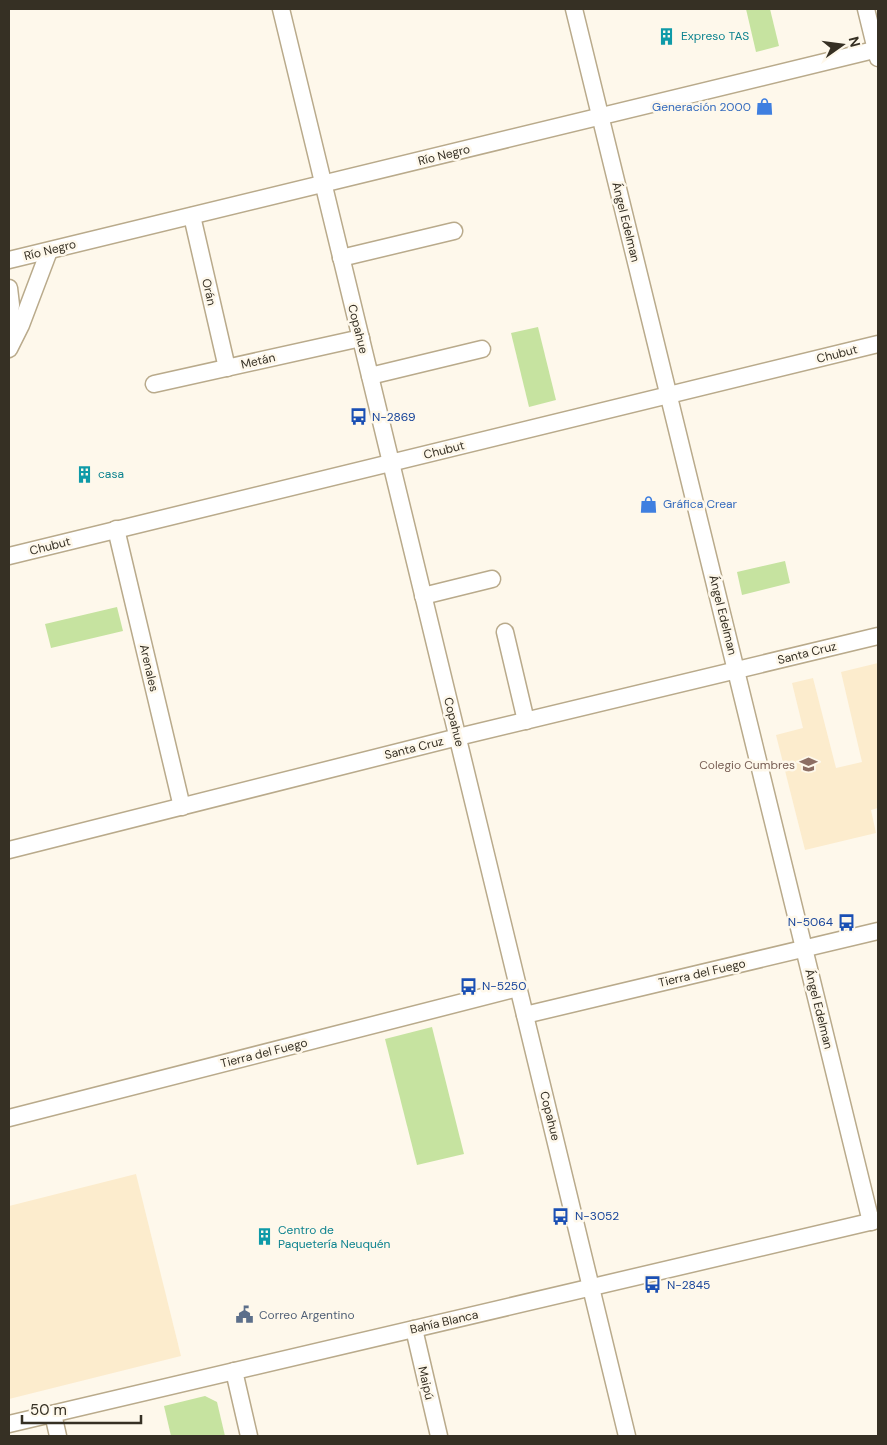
<svg xmlns="http://www.w3.org/2000/svg" width="887" height="1445" viewBox="0 0 887 1445" font-family="'DM Sans',sans-serif">
<rect width="100%" height="100%" fill="#fef8eb"/>
<g fill="#fceccd">
<polygon points="878,663 878,808 871,810 876,833 805,850 776,735 803,728 792,683 813,678 836,768 862,762 841,672"/>
<polygon points="136,1174 181,1356 9,1399 9,1206"/>
</g>
<g fill="#c6e3a0">
<polygon points="746,9 770,9 779,46 756,52"/>
<polygon points="538,327 556,400 529,407 511,333"/>
<polygon points="785,561 790,583 742,595 737,572"/>
<polygon points="117,607 123,631 51,648 45,624"/>
<polygon points="432,1027 464,1154 417,1165 385,1039"/>
<polygon points="205,1396 217,1402 225,1436 171,1436 164,1406"/>
</g>
<g fill="none" stroke-linecap="round" stroke-linejoin="round">
<defs>
<g id="minor">
<polyline points="281,9 627,1436"/>
<polyline points="574,9 871,1222"/>
<polyline points="866,9 878,58"/>
<polyline points="192,216 227,368"/>
<polyline points="341,258 454,231"/>
<polyline points="9,260 878,49"/>
<polyline points="9,288 11,305 9,324"/>
<polyline points="9,349 21,325 49,251"/>
<polyline points="370,376 482,349"/>
<polyline points="154,384 361,338"/>
<polyline points="116,529 182,807"/>
<polyline points="9,556 878,344"/>
<polyline points="423,596 492,579"/>
<polyline points="505,632 526,721"/>
<polyline points="9,850 458,737 878,636"/>
<polyline points="525,1015 878,931"/>
<polyline points="9,1118 518,988"/>
<polyline points="414,1329 439,1436"/>
<polyline points="234,1371 249,1436"/>
<polyline points="53,1414 58,1436"/>
<polyline points="9,1424 878,1220"/>
</g>
</defs>
<use href="#minor" stroke="#b9aa8b" stroke-width="19"/>
<use href="#minor" stroke="#fff" stroke-width="16"/>
</g>
<defs>
<symbol id="building-bare" viewBox="-9 -9 18 18"><path d="M-4-6H4V6H1V3H-1V6H-4ZM-2.5-4.3h1.7v1.8h-1.7ZM.8-4.3h1.7v1.8H.8ZM-2.5-1h1.7V.8h-1.7ZM.8-1h1.7V.8H.8Z" fill="#0f9aa8" stroke="#fef8eb" stroke-width="2.5" paint-order="stroke"/></symbol>
<symbol id="shop-bare" viewBox="-9 -9 18 18"><path d="M-5-2.5h2.3a2.7 3.5 0 0 1 5.4 0H5L5.5 6h-11ZM-1.5-2.5h3a1.5 2.3 0 0 0-3 0Z" fill="#3f7fe0" stroke="#fef8eb" stroke-width="2.5" paint-order="stroke"/></symbol>
<symbol id="bus-bare" viewBox="-9 -9 18 18"><path d="M-5-6H5V4H4V6H2V4H-2V6H-4V4H-5ZM-3.5-4V0h7V-4ZM-3.5 1.2v1.5H-2V1.2ZM2 1.2v1.5H3.5V1.2Z" fill="#1a4fb4" stroke="#fef8eb" stroke-width="2.5" paint-order="stroke"/></symbol>
<symbol id="school-bare" viewBox="-9 -9 18 18"><path d="M0-5L7-2L0 1L-7-2ZM-4 1L0 2.5L4 1V4Q0 6-4 4Z" fill="#8d6e63" stroke="#fef8eb" stroke-width="2.5" paint-order="stroke"/></symbol>
<symbol id="civic-bare" viewBox="-9 -9 18 18"><path d="M-.6-6.5H3V-4.5H.6V-3L4-1V1h2V6H-6V1h2V-1L-.6-3ZM-1.2 2.5V6h2.4V2.5Z" fill="#5c6f8a" stroke="#fef8eb" stroke-width="2.5" paint-order="stroke"/></symbol>
</defs>
<g fill-rule="evenodd">
<use href="#building-bare" x="654" y="24" width="25" height="25"/>
<use href="#shop-bare" x="752" y="94" width="25" height="25"/>
<use href="#bus-bare" x="346" y="404" width="25" height="25"/>
<use href="#building-bare" x="72" y="462" width="25" height="25"/>
<use href="#shop-bare" x="636" y="492" width="25" height="25"/>
<use href="#school-bare" x="796" y="752" width="25" height="25"/>
<use href="#bus-bare" x="834" y="910" width="25" height="25"/>
<use href="#bus-bare" x="456" y="974" width="25" height="25"/>
<use href="#bus-bare" x="548" y="1204" width="25" height="25"/>
<use href="#building-bare" x="252" y="1224" width="25" height="25"/>
<use href="#bus-bare" x="640" y="1272" width="25" height="25"/>
<use href="#civic-bare" x="232" y="1302" width="25" height="25"/>
</g>
<g text-anchor="middle" dominant-baseline="central" stroke-width="5" stroke-linejoin="round" paint-order="stroke">
<g font-size="12" fill="#0d838f" stroke="#fef8eb" text-anchor="start">
<text x="681" y="36">Expreso TAS</text>
<text x="98" y="474">casa</text>
<text x="278" y="1230">Centro de<tspan x="278" dy="14">Paquetería Neuquén</tspan></text>
</g>
<g font-size="12" fill="#366cbe" stroke="#fef8eb" text-anchor="end">
<text x="751" y="107">Generación 2000</text>
<text x="663" y="504" text-anchor="start">Gráfica Crear</text>
</g>
<g font-size="12" fill="#363024" stroke="#fef8eb">
<text transform="translate(444 155) rotate(-14)">Río Negro</text>
<text transform="translate(626 222) rotate(76)">Ángel Edelman</text>
<text transform="translate(50 250) rotate(-14)">Río Negro</text>
<text transform="translate(209 292) rotate(77)">Orán</text>
<text transform="translate(358 329) rotate(76)">Copahue</text>
<text transform="translate(837 354) rotate(-14)">Chubut</text>
<text transform="translate(258 361) rotate(-13)">Metán</text>
<text transform="translate(444 450) rotate(-14)">Chubut</text>
<text transform="translate(50 546) rotate(-14)">Chubut</text>
<text transform="translate(723 615) rotate(76)">Ángel Edelman</text>
<text transform="translate(807 653) rotate(-14)">Santa Cruz</text>
<text transform="translate(149 668) rotate(77)">Arenales</text>
<text transform="translate(454 722) rotate(76)">Copahue</text>
<text transform="translate(414 748) rotate(-14)">Santa Cruz</text>
<text transform="translate(702 973) rotate(-13)">Tierra del Fuego</text>
<text transform="translate(819 1009) rotate(76)">Ángel Edelman</text>
<text transform="translate(264 1053) rotate(-14)">Tierra del Fuego</text>
<text transform="translate(550 1116) rotate(76)">Copahue</text>
<text transform="translate(444 1322) rotate(-13)">Bahía Blanca</text>
<text transform="translate(426 1383) rotate(77)">Maipú</text>
</g>
<g font-size="12" fill="#164399" stroke="#fef8eb" text-anchor="start">
<text x="372" y="417">N-2869</text>
<text x="833" y="922" text-anchor="end">N-5064</text>
<text x="482" y="986">N-5250</text>
<text x="575" y="1216">N-3052</text>
<text x="667" y="1285">N-2845</text>
</g>
<g font-size="12" fill="#785e54" stroke="#fef8eb" text-anchor="end">
<text x="795" y="765">Colegio Cumbres</text>
</g>
<g font-size="12" fill="#4e5e75" stroke="#fef8eb" text-anchor="start">
<text x="259" y="1315">Correo Argentino</text>
</g>
</g>
<rect width="887" height="1445" fill="none" stroke="#363024" stroke-width="20"/>
<g transform="translate(842 45) rotate(76)" stroke="#fef8eb" stroke-width="4" paint-order="stroke">
<path d="M0-4L9 19L0 12L-9 19Z" fill="#363024"/>
<text y="-8" font-size="14" font-weight="bold" text-anchor="middle" fill="#363024">N</text>
</g>
<path d="M22 1415v8h119v-8" fill="none" stroke="#363024" stroke-width="2.5"/>
<text x="30" y="1415" font-size="15" fill="#363024" stroke="#fef8eb" stroke-width="4" paint-order="stroke">50 m</text>
</svg>
